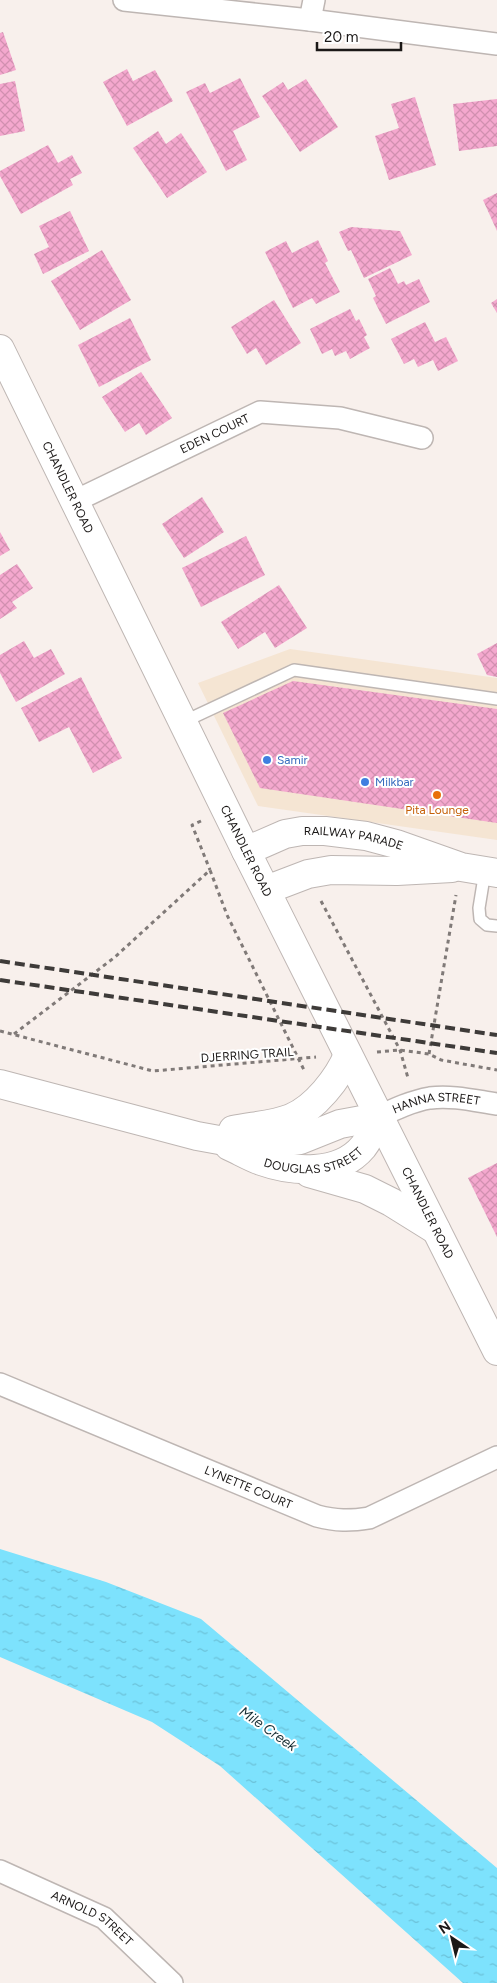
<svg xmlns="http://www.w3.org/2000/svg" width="497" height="1983" viewBox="0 0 497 1983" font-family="Figtree,sans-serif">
<defs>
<pattern id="water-ripples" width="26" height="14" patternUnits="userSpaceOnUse" patternTransform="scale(1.25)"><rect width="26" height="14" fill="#7de2fd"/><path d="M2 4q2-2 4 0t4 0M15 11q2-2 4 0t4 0" fill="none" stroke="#6bc1d8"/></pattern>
<pattern id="building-cross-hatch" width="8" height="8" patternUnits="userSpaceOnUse" patternTransform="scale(1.25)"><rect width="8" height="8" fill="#f4a8ce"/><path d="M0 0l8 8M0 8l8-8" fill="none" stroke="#d190b0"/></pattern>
</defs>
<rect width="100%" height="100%" fill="#f8f0ec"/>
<polygon fill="#f5e5d3" points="290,649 497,678 497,840 258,806 198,683"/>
<polygon fill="url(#water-ripples)" points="0,1549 106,1582 201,1619 497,1868 497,1983 463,1983 220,1766 152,1722 0,1657"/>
<g fill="url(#building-cross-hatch)">
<polygon points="3,32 16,70 0,75 0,33"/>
<polygon points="127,69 133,81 155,70 173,101 127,126 103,82"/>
<polygon points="240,78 260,117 233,131 247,160 226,171 186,92 205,83 210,93"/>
<polygon points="306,79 338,127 300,152 262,96 283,82 288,90"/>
<polygon points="15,81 25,131 0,136 0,84"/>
<polygon points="415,97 436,165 389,180 375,136 399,128 391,104"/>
<polygon points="497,99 497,146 459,151 453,104"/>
<polygon points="158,131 166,144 181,133 207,172 167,198 133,148"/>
<polygon points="48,145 58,163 72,155 82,173 70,179 73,185 21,214 0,176 0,171"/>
<polygon points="497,193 497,231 483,200"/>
<polygon points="70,211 89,251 43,274 34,254 49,247 39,226"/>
<polygon points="351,227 400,231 412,255 364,278 351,250 348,251 339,232"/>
<polygon points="318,240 328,261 325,263 340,292 316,304 312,298 293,308 265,252 286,241 292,253"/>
<polygon points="102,250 131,300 80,330 51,281"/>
<polygon points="390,268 398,284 404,281 406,285 419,279 430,302 386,324 373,298 376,296 368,279"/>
<polygon points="497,299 497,313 491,303"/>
<polygon points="274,300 301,343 266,365 256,348 247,354 231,327"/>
<polygon points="350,309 356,321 359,319 367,335 364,337 370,348 350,359 346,351 335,356 332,349 322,354 310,329"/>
<polygon points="130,318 151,360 99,387 78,345"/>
<polygon points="425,322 435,342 446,337 458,361 438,371 433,360 418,367 414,359 404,364 391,339"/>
<polygon points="141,372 172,418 146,435 139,423 125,432 102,397"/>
<polygon points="202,497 224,532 184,558 162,524"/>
<polygon points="0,532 10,550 0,556"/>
<polygon points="246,536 265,575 201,607 182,568"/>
<polygon points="17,564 33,588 12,602 17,608 0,619 0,575"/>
<polygon points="279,585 307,628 275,648 265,632 238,649 221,622"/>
<polygon points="24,641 34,658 51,649 65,674 16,702 0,673 0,655"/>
<polygon points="497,643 497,677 487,675 477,654"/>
<polygon points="81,677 122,758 93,773 69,727 39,742 21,708"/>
<polygon points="293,681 497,709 497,823 260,788 223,713"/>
<polygon points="497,1163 497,1237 468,1178"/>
</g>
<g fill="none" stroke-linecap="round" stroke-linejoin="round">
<defs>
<g id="lane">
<polyline points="183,722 294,670 497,699"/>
<polyline points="485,871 479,908 480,919 487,925 497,926"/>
</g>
<g id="street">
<polyline points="124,0 310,20 497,44"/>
<polyline points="310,20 314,0"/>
<path id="s1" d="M 75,501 L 260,412 L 340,418 L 422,438"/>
<path id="s2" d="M 378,1117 C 395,1109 412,1101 430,1098 C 452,1095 476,1101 497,1104"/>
<path id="s3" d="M 0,1384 L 317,1516 C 336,1521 350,1521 369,1518 L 497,1457"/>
<path id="s4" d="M 0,1871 L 104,1918 L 172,1983"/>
</g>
<g id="secondary">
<path id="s5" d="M 246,851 L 285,834 L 302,831 L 325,831 L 366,836 L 396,844 L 461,867 L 497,873"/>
<polyline points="266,890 308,874 331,870 397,871 452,868"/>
<polyline points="0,1084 197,1136 230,1142 292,1141 300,1140 340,1124 378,1117"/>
<path d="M 233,1130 C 252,1126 274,1125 291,1118 C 315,1108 338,1079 348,1055"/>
<path id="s6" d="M 229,1146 C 240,1151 250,1157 261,1161 C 292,1172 339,1176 363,1147 C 370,1138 374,1127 378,1117"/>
<polyline points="309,1173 365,1189 391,1202 436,1230"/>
</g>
<g id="primary">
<path id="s7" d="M 0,349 L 246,851 L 497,1351"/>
</g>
</defs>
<use href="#lane" stroke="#beb6b3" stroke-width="14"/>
<use href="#street" stroke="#beb6b3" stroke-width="24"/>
<use href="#secondary" stroke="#beb6b3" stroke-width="30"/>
<use href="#primary" stroke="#beb6b3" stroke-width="30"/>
<g stroke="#807a78" stroke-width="3" stroke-dasharray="4 4" stroke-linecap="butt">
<polyline points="201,821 192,825 210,870"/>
<polyline points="321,901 400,1050 408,1078"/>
<polyline points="0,1031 153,1071 316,1057"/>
<polyline points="14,1034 115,957 210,870 227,915 305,1072"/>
<polyline points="377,1052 400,1050 429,1054 441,1060 497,1070"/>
<polyline points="429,1054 456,895"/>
</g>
<use href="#lane" stroke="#fff" stroke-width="11"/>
<use href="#street" stroke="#fff" stroke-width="21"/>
<use href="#secondary" stroke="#fff" stroke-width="28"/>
<use href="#primary" stroke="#fff" stroke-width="28"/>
<g stroke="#3e3b39" stroke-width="4" stroke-dasharray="10 5" stroke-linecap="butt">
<polyline points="0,961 497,1035"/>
<polyline points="0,980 497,1053"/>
</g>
</g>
<g fill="#3f7fe0" stroke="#fff" stroke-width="2">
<circle cx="267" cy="760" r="5"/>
<circle cx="365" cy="782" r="5"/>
</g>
<circle fill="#e8710a" stroke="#fff" stroke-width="2" cx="437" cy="795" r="5"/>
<g text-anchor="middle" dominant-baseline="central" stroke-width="4" stroke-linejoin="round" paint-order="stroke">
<g font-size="12" fill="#1b1817" stroke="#fff">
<text stroke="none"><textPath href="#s1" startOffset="155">EDEN COURT</textPath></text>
<text stroke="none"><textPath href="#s7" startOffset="154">CHANDLER ROAD</textPath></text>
<text stroke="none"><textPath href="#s5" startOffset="112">RAILWAY PARADE</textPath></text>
<text stroke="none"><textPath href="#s7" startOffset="559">CHANDLER ROAD</textPath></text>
<text transform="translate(247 1055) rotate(-4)">DJERRING TRAIL</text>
<text stroke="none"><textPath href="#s2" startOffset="61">HANNA STREET</textPath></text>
<text stroke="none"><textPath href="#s6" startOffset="90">DOUGLAS STREET</textPath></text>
<text stroke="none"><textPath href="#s7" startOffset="964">CHANDLER ROAD</textPath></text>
<text stroke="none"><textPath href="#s3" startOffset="269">LYNETTE COURT</textPath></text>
<text stroke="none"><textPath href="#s4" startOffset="104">ARNOLD STREET</textPath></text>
</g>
<g font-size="12" fill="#366cbe" stroke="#fff" text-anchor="start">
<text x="277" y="760">Samir</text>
<text x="375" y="782">Milkbar</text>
</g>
<g font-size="12" fill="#c56008" stroke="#fff">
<text x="437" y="810">Pita Lounge</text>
</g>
<g font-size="14" font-style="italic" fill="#172e34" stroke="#fff">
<text transform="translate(268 1729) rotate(35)">Mile Creek</text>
</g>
</g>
<g transform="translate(452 1938) rotate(325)" stroke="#ffffff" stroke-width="4" paint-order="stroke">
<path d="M0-4L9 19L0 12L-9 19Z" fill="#1b1817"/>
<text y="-8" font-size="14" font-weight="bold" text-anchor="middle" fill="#1b1817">N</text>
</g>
<path d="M317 42v8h84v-8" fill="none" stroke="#1b1817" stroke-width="2.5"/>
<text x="324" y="42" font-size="15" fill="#1b1817" stroke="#ffffff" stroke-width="4" paint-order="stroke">20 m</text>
</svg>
